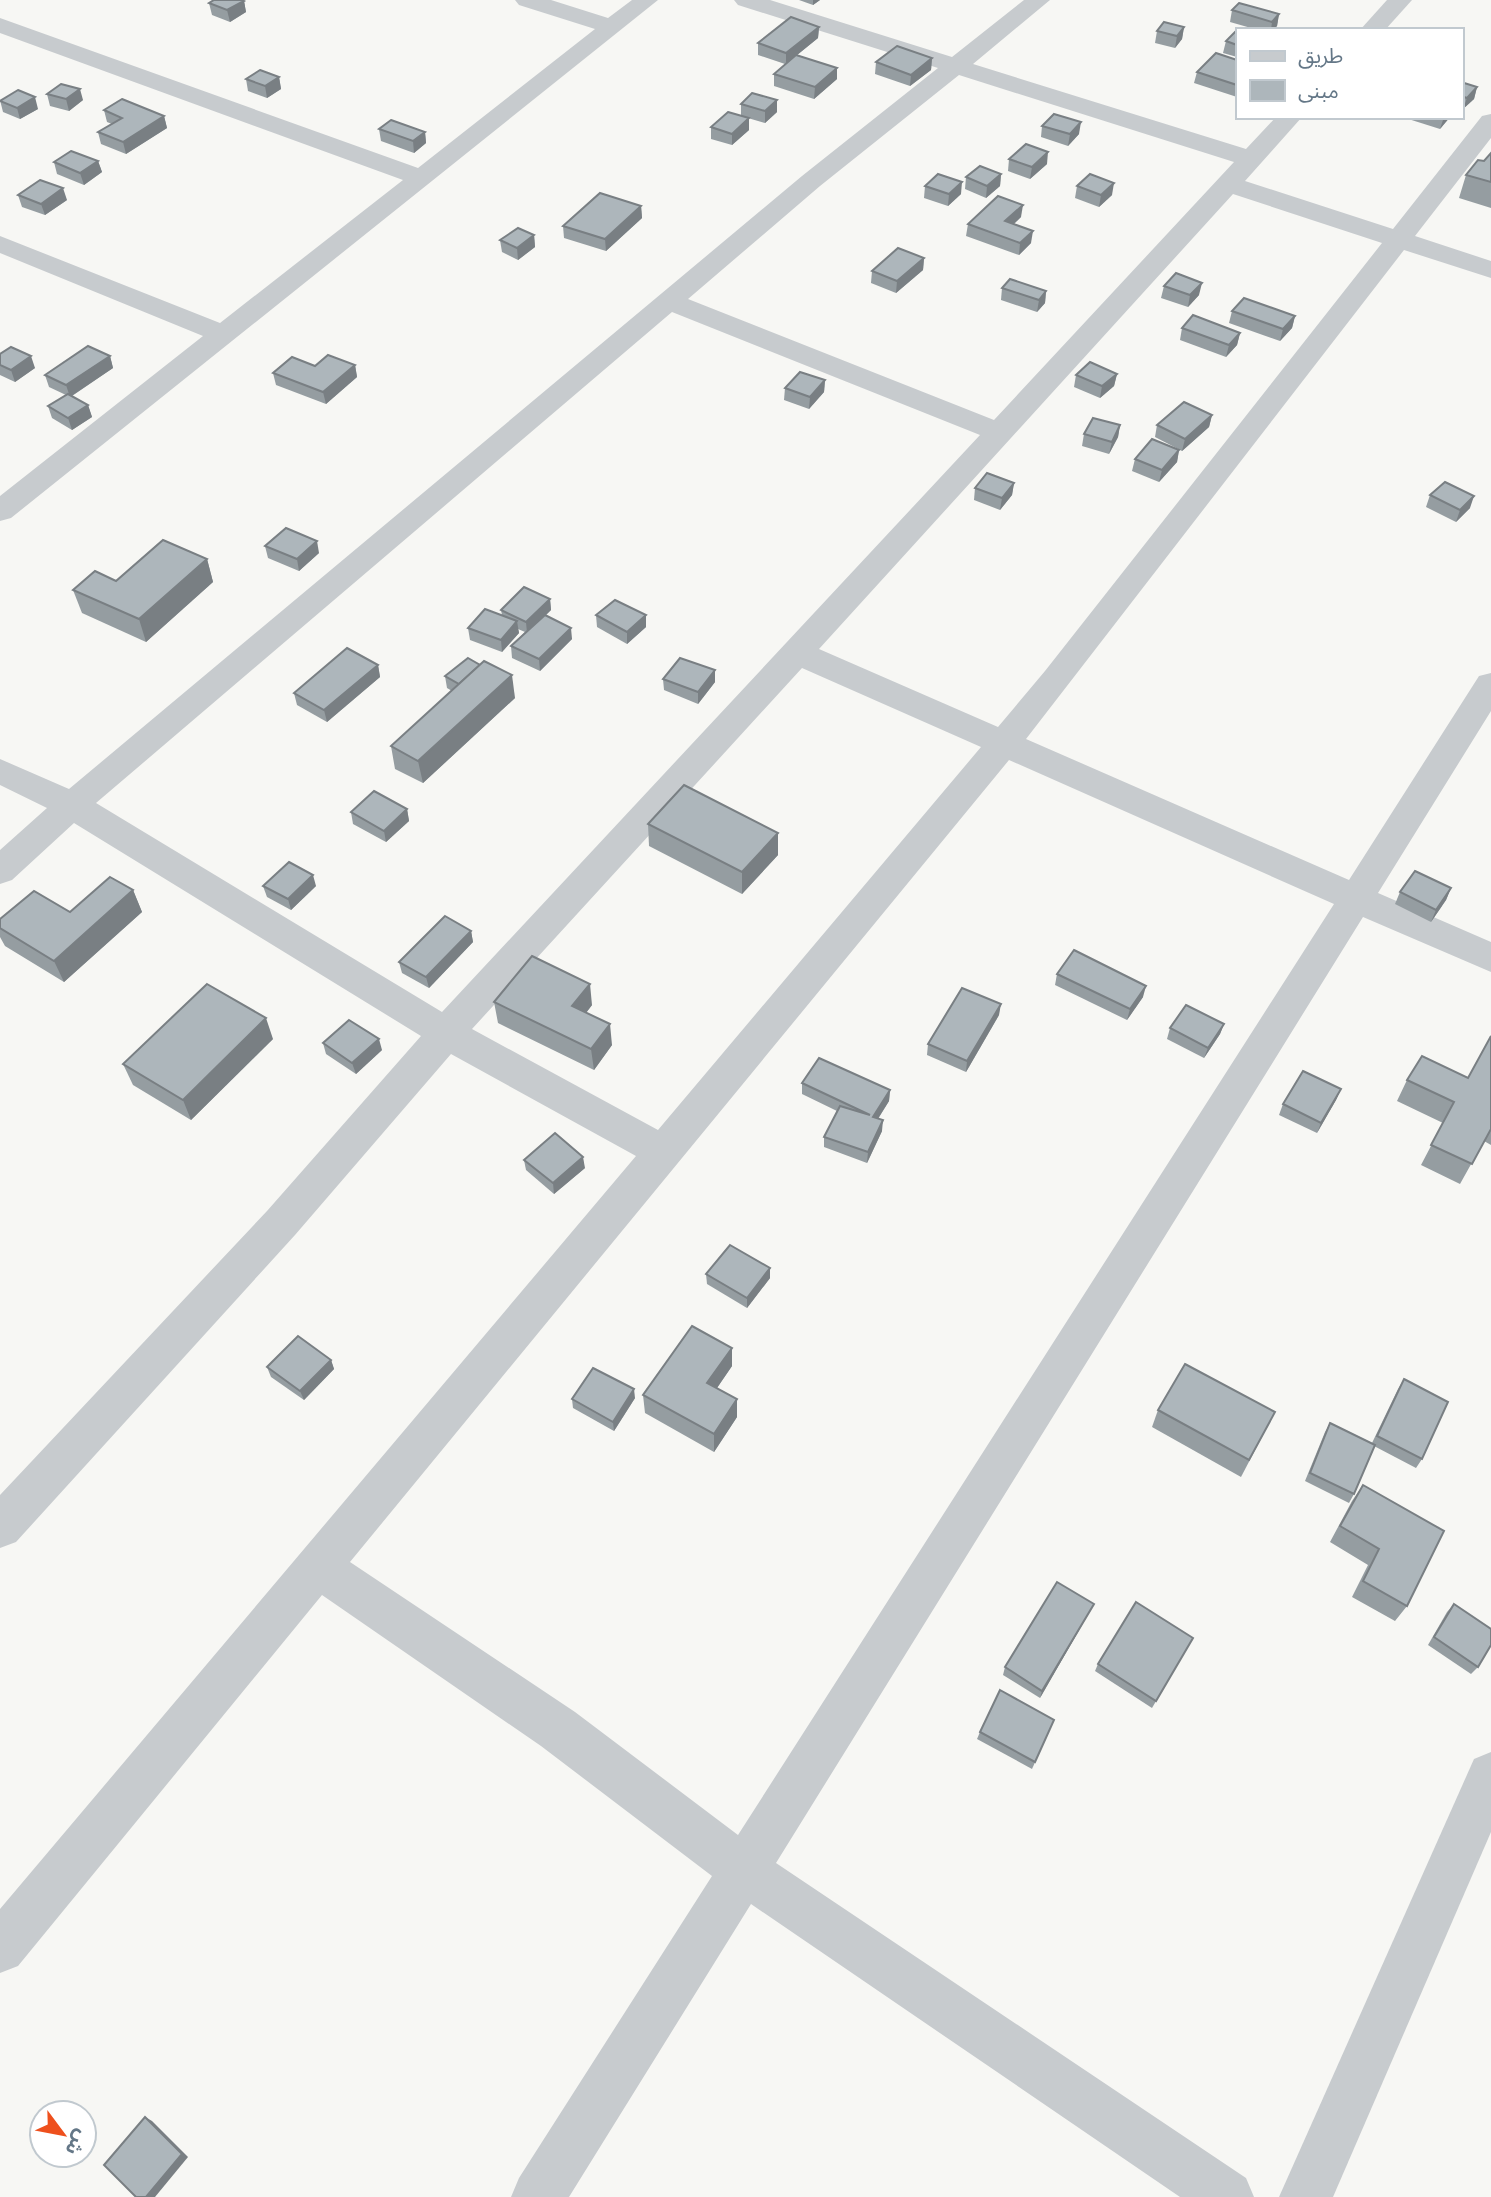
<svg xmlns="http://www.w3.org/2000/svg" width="1491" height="2197" viewBox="0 0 1491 2197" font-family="'Archivo Narrow','Noto Sans Arabic',sans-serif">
<rect width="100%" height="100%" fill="#f7f7f4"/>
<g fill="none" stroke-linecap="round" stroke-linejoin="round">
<g fill="#c7cbce" fill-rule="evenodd">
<polygon points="515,0 551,0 608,18 632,0 658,0 11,518 0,521 0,496 203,336 0,253 0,236 220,323 403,180 0,33 0,18 418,168 595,29 519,5"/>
<path d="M 734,0 L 770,0 L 952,57 L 1024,0 L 1050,0 L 973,64 L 1246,149 L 1276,117 L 1302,117 L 1245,181 L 1393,229 L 1482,116 L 1491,114 L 1491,138 L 1415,236 L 1491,261 L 1491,278 L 1404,250 L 1026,739 L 1349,880 L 1479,676 L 1491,673 L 1491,711 L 1378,893 L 1491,942 L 1491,972 L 1363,917 L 776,1863 L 1246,2178 L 1254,2197 L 1180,2197 L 751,1904 L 569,2197 L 511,2197 L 519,2178 L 712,1876 L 541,1746 L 322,1595 L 18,1966 L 0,1973 L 0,1909 L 636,1156 L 451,1054 L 295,1235 L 16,1542 L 0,1548 L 0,1495 L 267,1211 L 421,1036 L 74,823 L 12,880 L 0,884 L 0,850 L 47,808 L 0,785 L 0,759 L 69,789 L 802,176 L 938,68 L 738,5 ZM 959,75 L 1234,162 L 994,420 L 688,299 L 820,186 ZM 1233,194 L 1382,243 L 1045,671 L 998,727 L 819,649 ZM 672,312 L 980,435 L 442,1012 L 96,803 ZM 802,668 L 981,747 L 658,1130 L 472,1029 ZM 1009,760 L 1334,904 L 738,1835 L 575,1712 L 350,1562 Z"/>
<polygon points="1387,0 1412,0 1385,30 1360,30"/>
<polygon points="1491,1752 1491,1832 1333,2197 1279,2197 1474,1759"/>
</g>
</g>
<g fill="#959da1">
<polygon points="799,0 820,0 813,5"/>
<polygon points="244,1 246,12 230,22 212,15 209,3"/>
<polygon points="1232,10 1279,14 1277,26 1273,30 1258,30 1230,22"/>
<polygon points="819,27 818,38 797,55 837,68 837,79 814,99 774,86 774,74 785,64 758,55 758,43"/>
<polygon points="1184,27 1182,39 1175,48 1155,43 1157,31"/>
<polygon points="1237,33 1237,57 1223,53 1226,41"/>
<polygon points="932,58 931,70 910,86 875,74 876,62"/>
<polygon points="1237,60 1237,97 1194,83 1197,72"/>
<polygon points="279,77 281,89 267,98 248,91 246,79"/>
<polygon points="1461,82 1477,87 1474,99 1463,109 1461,109"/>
<polygon points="47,94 83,100 69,111 50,106"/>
<polygon points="0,100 38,109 20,119 3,112"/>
<polygon points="741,104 777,112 765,123 741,116"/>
<polygon points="104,110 164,116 167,128 126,154 101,144 98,132 112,124 107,122"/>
<polygon points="1402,117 1450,117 1440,129"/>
<polygon points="749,118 749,130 732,145 711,139 711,127"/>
<polygon points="1042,126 1079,134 1068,146 1041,137"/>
<polygon points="379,129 425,132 426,143 414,153 381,141"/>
<polygon points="1491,153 1491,208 1459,198 1466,175 1484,161"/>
<polygon points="1009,159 1047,164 1030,179 1008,171"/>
<polygon points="98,161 102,172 84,185 57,174 54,162"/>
<polygon points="1001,174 1000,186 986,198 965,189 966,177"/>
<polygon points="925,186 961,194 948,206 924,198"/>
<polygon points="1077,186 1112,195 1099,207 1075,198"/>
<polygon points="18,195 67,200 45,215 22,207"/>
<polygon points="641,206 642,218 606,251 564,238 563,226"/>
<polygon points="1021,217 1014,224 1031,243 1019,255 966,236 968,224"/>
<polygon points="534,235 535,247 518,260 502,252 500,240"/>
<polygon points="924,258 923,270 896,293 871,283 872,271"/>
<polygon points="1164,286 1199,295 1188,307 1161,298"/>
<polygon points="1002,288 1046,291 1045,303 1037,312 1001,300"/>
<polygon points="1232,311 1295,316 1292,328 1280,341 1229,323"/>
<polygon points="1182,328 1240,333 1237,345 1226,357 1180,340"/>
<polygon points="0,354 35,368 15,382 0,375"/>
<polygon points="110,356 113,368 72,396 88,405 92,417 72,430 52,418 48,406 66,395 49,387 45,375"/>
<polygon points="355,365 357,377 326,404 276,385 273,373 315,366"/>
<polygon points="1117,374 1114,386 1100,398 1074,387 1076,375"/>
<polygon points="825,380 824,392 809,409 784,400 785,388"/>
<polygon points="1212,415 1209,427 1182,451 1155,437 1157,425"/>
<polygon points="1120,425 1118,437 1109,454 1082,446 1084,434"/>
<polygon points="1179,450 1177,462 1159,482 1132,471 1135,459"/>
<polygon points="1014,483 1012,495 1000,510 974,500 975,488"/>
<polygon points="1430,495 1470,508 1456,522 1426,507"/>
<polygon points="265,546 319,553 299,571 268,558"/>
<polygon points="207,559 213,582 146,642 82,613 73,590"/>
<polygon points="550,599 551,610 546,615 572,639 540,671 512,658 511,646 525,632 518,629 519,633 502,652 470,640 468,628 502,615 501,610"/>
<polygon points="596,615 646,615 646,627 627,644 597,627"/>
<polygon points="378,665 380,677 327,722 297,705 294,693"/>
<polygon points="715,670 715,682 698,704 664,690 663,679"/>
<polygon points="445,676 515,698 423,783 395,769 391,746 452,691 447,688"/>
<polygon points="407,809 409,821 386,842 353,824 351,812"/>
<polygon points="648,824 778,833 778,855 742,894 649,846"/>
<polygon points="263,886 316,886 291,910 267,897"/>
<polygon points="1451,888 1446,900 1431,922 1395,904 1400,892"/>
<polygon points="133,890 142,912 64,982 5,946 0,937 0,919 70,912"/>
<polygon points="471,931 473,942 429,988 402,973 399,962"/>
<polygon points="1057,974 1143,997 1127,1020 1055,985"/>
<polygon points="494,1002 592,1005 586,1013 612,1045 594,1070 498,1023"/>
<polygon points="999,1015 966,1072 927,1055 928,1044"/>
<polygon points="1224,1024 1220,1034 1204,1058 1167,1039 1170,1028"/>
<polygon points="1491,1036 1491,1145 1484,1141 1460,1184 1421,1165 1443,1123 1397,1101 1407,1080 1468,1078"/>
<polygon points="273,1039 191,1120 133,1085 123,1064"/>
<polygon points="323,1043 382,1050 356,1074 326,1054"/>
<polygon points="802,1083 890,1090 889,1101 878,1119 882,1131 867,1163 824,1147 824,1137 837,1111 802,1094"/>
<polygon points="1341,1089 1336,1100 1317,1133 1279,1115 1283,1104"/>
<polygon points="524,1160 585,1168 554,1194 526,1170"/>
<polygon points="770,1268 770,1278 747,1308 707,1284 706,1274"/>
<polygon points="732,1348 732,1366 717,1388 737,1399 737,1417 714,1452 645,1413 643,1395"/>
<polygon points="331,1360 334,1369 304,1400 271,1377 267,1367"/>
<polygon points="1404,1379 1422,1459 1416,1468 1374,1446 1354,1494 1349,1503 1305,1481 1325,1432 1330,1423 1372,1443 1398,1389"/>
<polygon points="635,1398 614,1431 573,1408 572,1399"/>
<polygon points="1158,1410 1275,1412 1241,1477 1152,1427"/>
<polygon points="1363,1485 1407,1606 1395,1621 1352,1597 1368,1565 1330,1542 1352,1501"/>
<polygon points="1094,1604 1090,1611 1040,1698 1003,1675 1005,1667"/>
<polygon points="1454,1604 1478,1667 1471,1674 1428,1645 1447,1612"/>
<polygon points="1193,1638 1152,1708 1095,1671 1098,1664"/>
<polygon points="1054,1720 1032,1769 977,1739 980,1732"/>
</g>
<g fill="#797f83">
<polygon points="813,0 820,0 813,5"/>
<polygon points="244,1 246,12 230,22 227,10"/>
<polygon points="1279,14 1277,26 1273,30 1271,30 1272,22"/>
<polygon points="819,27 818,38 786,64 786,53"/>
<polygon points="1184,27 1182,39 1175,48 1177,36"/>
<polygon points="932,58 931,70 910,86 911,75"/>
<polygon points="837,68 837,79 814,99 815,87"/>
<polygon points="279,77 281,89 267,98 265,86"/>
<polygon points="1477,87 1474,99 1463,109 1467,98"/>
<polygon points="80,89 83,100 69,111 66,99"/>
<polygon points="35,97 38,109 20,119 17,108"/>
<polygon points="777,100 777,112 765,123 765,111"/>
<polygon points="164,116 167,128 126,154 123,142"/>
<polygon points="1444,117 1450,117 1440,129"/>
<polygon points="749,118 749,130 732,145 732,134"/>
<polygon points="1081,122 1079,134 1068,146 1070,134"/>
<polygon points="425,132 426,143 414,153 413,141"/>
<polygon points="1048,152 1047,164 1030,179 1032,167"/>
<polygon points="98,161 102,172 84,185 80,173"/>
<polygon points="1001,174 1000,186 986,198 987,186"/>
<polygon points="962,182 961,194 948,206 949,194"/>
<polygon points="1114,183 1112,195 1099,207 1101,195"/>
<polygon points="63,188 67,200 45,215 41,204"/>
<polygon points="1023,205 1021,217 1004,233 1005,221"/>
<polygon points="641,206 642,218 606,251 605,239"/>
<polygon points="1033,231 1031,243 1019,255 1020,243"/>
<polygon points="534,235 535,247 518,260 517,248"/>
<polygon points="924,258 923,270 896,293 897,281"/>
<polygon points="1202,283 1199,295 1188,307 1190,295"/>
<polygon points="1046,291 1045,303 1037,312 1039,300"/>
<polygon points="1295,316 1292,328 1280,341 1283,329"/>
<polygon points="1240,333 1237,345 1226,357 1229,345"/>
<polygon points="31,356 35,368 15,382 11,370"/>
<polygon points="110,356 113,368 70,397 66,385"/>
<polygon points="355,365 357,377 326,404 323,392"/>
<polygon points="1117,374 1114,386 1100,398 1102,386"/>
<polygon points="825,380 824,392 809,409 810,397"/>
<polygon points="88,405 92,417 72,430 68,418"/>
<polygon points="1212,415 1209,427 1182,451 1185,439"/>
<polygon points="1120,425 1118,437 1109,454 1112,442"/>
<polygon points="1179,450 1177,462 1159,482 1162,470"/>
<polygon points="1014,483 1012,495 1000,510 1002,498"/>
<polygon points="1474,496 1470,508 1456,522 1460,510"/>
<polygon points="317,541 319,553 299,571 297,559"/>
<polygon points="207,559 213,582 146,642 139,619"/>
<polygon points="550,599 551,610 527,633 526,622"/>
<polygon points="646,615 646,627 627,644 627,632"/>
<polygon points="517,621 519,633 502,652 501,640"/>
<polygon points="571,628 572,639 540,671 539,659"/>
<polygon points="378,665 380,677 327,722 324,710"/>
<polygon points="715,670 715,682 698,704 698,692"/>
<polygon points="512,675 515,698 423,783 418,761"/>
<polygon points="407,809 409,821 386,842 384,831"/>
<polygon points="778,833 778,855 742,894 742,872"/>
<polygon points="313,875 316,886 291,910 288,899"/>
<polygon points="1451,888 1446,900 1431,922 1436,910"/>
<polygon points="133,890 142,912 64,982 54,961"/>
<polygon points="471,931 473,942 429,988 426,977"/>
<polygon points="590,984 592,1005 575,1027 572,1006"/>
<polygon points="1146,986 1143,997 1127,1020 1130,1009"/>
<polygon points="1001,1004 999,1015 966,1072 967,1061"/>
<polygon points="266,1018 273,1039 191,1120 183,1100"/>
<polygon points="610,1024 612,1045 594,1070 591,1049"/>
<polygon points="1224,1024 1220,1034 1204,1058 1208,1048"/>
<polygon points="379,1039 382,1050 356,1074 352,1063"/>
<polygon points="1341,1089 1336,1100 1317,1133 1321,1123"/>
<polygon points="890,1090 889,1101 872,1128 873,1117"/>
<polygon points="883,1120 882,1131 867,1163 868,1152"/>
<polygon points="583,1157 585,1168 554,1194 553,1183"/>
<polygon points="770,1268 770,1278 747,1308 747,1298"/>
<polygon points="732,1348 732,1366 708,1401 707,1383"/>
<polygon points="331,1360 334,1369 304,1400 300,1391"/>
<polygon points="634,1389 635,1398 614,1431 613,1422"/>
<polygon points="737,1399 737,1417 714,1452 714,1434"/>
<polygon points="1094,1604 1090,1611 1040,1698 1042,1691"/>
<polygon points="145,2117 152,2121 188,2157 155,2197 146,2197"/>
</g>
<g fill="#adb6bb" stroke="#797f83" stroke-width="2">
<polygon points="214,0 242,0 244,1 227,10 209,3"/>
<polygon points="1239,3 1279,14 1272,22 1232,10"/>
<polygon points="791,17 819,27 786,53 758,43"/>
<polygon points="1164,22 1184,27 1177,36 1157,31"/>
<polygon points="1235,32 1237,33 1237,45 1226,41"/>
<polygon points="897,46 932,58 911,75 876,62"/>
<polygon points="1216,53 1237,60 1237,85 1197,72"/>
<polygon points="796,55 837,68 815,87 774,74"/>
<polygon points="260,70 279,77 265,86 246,79"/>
<polygon points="1461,82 1477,87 1467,98 1461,96"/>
<polygon points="61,84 80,89 66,99 47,94"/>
<polygon points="18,90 35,97 17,108 0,101"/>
<polygon points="752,93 777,100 765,111 741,104"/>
<polygon points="122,99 164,116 123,142 98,132 122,118 104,110"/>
<polygon points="728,112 749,118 732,134 711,127"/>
<polygon points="1054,114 1081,122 1070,134 1042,126"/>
<polygon points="391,120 425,132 413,141 379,129"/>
<polygon points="1026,144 1048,152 1032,167 1009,159"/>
<polygon points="71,151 98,161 80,173 54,162"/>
<polygon points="1491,153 1491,182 1466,175 1478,160 1484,161"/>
<polygon points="980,166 1001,174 987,186 966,177"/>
<polygon points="938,174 962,182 949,194 925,186"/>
<polygon points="1090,174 1114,183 1101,195 1077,186"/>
<polygon points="40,180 63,188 41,204 18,195"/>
<polygon points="600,193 641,206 605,239 563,226"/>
<polygon points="998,196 1023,205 1005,221 1033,231 1020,243 968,224"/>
<polygon points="518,228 534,235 517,248 500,240"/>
<polygon points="898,248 924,258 897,281 872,271"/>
<polygon points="1176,273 1202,283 1190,295 1164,286"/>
<polygon points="1010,279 1046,291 1039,300 1002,288"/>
<polygon points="1244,298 1295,316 1283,329 1232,311"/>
<polygon points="1193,315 1240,333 1229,345 1182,328"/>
<polygon points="88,346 110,356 66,385 45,375"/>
<polygon points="11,347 31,356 11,370 0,365 0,354"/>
<polygon points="328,355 355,365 323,392 273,373 292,357 315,366"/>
<polygon points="1090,362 1117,374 1102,386 1076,375"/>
<polygon points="800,372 825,380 810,397 785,388"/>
<polygon points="68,394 88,405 68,418 48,406"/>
<polygon points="1184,402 1212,415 1185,439 1157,425"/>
<polygon points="1093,418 1120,425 1112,442 1084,434"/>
<polygon points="1152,439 1179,450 1162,470 1135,459"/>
<polygon points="987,473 1014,483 1002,498 975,488"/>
<polygon points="1445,482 1474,496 1460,510 1430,495"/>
<polygon points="286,528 317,541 297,559 265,546"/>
<polygon points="163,540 207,559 139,619 73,590 95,571 116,581"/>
<polygon points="524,587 550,599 526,622 501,610"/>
<polygon points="615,600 646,615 627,632 596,615"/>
<polygon points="485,609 517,621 501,640 468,628"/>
<polygon points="545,615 571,628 539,659 511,646"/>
<polygon points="347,648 378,665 324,710 294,693"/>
<polygon points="468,658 480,665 459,684 445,676"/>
<polygon points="680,658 715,670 698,692 663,679"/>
<polygon points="484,661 512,675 418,761 391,746"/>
<polygon points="684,785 778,833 742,872 648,824"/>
<polygon points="374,791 407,809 384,831 351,812"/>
<polygon points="289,862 313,875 288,899 263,886"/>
<polygon points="1415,871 1451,888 1436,910 1400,892"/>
<polygon points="110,877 133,890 54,961 0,928 0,919 34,891 70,912"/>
<polygon points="445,916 471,931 426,977 399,962"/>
<polygon points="1074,950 1146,986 1130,1009 1057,974"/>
<polygon points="532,956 590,984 572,1006 610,1024 591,1049 494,1002"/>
<polygon points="207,984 266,1018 183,1100 123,1064"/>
<polygon points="962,988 1001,1004 967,1061 928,1044"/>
<polygon points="1186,1005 1224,1024 1208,1048 1170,1028"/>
<polygon points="349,1020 379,1039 352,1063 323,1043"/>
<polygon points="1491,1036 1491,1129 1472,1164 1431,1145 1454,1102 1407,1080 1422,1056 1468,1078"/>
<polygon points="819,1058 890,1090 873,1117 883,1120 868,1152 824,1137 840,1106 870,1115 802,1083"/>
<polygon points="1303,1071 1341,1089 1321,1123 1283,1104"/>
<polygon points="555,1133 583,1157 553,1183 524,1160"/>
<polygon points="730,1245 770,1268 747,1298 706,1274"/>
<polygon points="692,1326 732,1348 707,1383 737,1399 714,1434 643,1395"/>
<polygon points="298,1336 331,1360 300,1391 267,1367"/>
<polygon points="1185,1364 1275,1412 1249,1460 1158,1410"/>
<polygon points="593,1368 634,1389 613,1422 572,1399"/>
<polygon points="1404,1379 1448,1402 1422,1459 1377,1436"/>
<polygon points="1330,1423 1375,1445 1354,1494 1310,1473"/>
<polygon points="1363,1485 1444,1531 1407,1606 1363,1581 1379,1549 1340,1526"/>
<polygon points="1057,1582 1094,1604 1042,1691 1005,1667"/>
<polygon points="1136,1602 1193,1638 1156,1701 1098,1664"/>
<polygon points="1454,1604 1491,1629 1491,1645 1478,1667 1434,1637"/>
<polygon points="1000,1690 1054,1720 1035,1762 980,1732"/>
<polygon points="145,2117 182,2154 146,2197 136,2197 104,2165"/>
</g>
<rect x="1236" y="28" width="228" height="91" fill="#ffffff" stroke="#c1c9cf" stroke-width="2"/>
<rect x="1250" y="51" width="35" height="10" fill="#c7cbce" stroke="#c1c9cf" stroke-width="2"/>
<text x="1298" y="63" font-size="21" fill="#647787">طريق</text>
<rect x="1250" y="80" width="35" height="21" fill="#adb6bb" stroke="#c1c9cf" stroke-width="2"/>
<text x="1298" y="98" font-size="21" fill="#647787">مبنى</text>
<g transform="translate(63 2134) rotate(122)"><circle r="33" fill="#ffffff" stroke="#c1c9cf" stroke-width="2"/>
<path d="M0-5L12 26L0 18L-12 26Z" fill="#ee501d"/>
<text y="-10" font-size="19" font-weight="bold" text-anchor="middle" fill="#647787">ش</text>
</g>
</svg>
